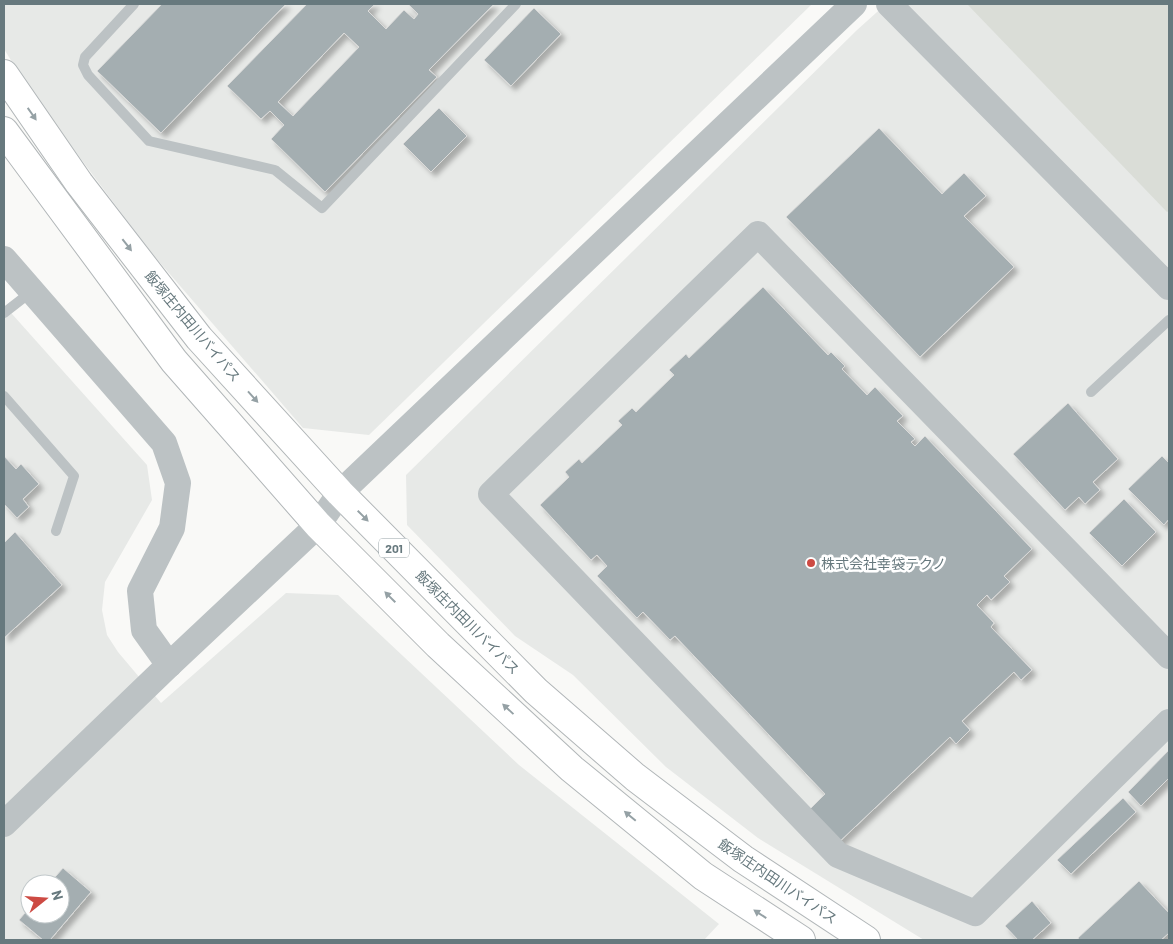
<svg xmlns="http://www.w3.org/2000/svg" width="1173" height="944" viewBox="0 0 1173 944" font-family="Barlow,'Noto Sans JP',sans-serif">
<defs>
<filter id="shadow"><feDropShadow dx="4.5" dy="4.5" stdDeviation="2.5" flood-color="#0004"/></filter>
</defs>
<rect width="100%" height="100%" fill="#f9f9f7"/>
<g fill="#e7e9e7" fill-rule="evenodd">
<polygon points="4,4 812,4 369,435 303,428 149,250 30,91 4,49"/>
<polygon points="886,4 1169,4 1169,940 924,940 758,838 666,767 573,675 515,636 407,525 406,475 857,30"/>
<path d="M 4,305 L 147,465 L 152,500 L 105,582 L 102,610 L 107,635 L 118,652 L 161,703 L 286,593 L 338,595 L 519,765 L 719,924 L 704,940 L 4,940 ZM 30,884 L 60,884 L 60,914 L 30,914 Z"/>
</g>
<polygon fill="#daddd7" points="967,4 1169,4 1169,211 1167,212"/>
<g fill="#a4aeb1" stroke="#dbdbda" fill-rule="evenodd" filter="url(#shadow)">
<polygon points="162,4 286,4 161,133 97,71"/>
<path d="M 307,4 L 375,4 L 368,11 L 386,29 L 404,10 L 414,19 L 418,14 L 408,4 L 494,4 L 429,70 L 437,77 L 325,192 L 271,139 L 284,125 L 270,111 L 261,119 L 227,86 ZM 344,33 L 359,47 L 293,116 L 278,102 Z"/>
<polygon points="534,8 561,34 511,86 484,60"/>
<polygon points="439,108 467,136 431,172 403,144"/>
<polygon points="879,128 942,194 964,173 986,196 964,216 1014,267 920,357 786,217"/>
<polygon points="763,287 828,355 831,352 845,366 842,369 867,395 875,387 903,416 897,421 915,439 911,442 915,446 925,436 1032,549 1004,576 1010,582 991,600 987,595 977,605 994,623 991,627 1032,670 1021,680 1014,672 962,721 970,730 956,744 950,737 837,844 807,812 825,794 675,636 670,640 643,612 637,618 597,576 607,566 597,555 591,560 540,505 569,477 565,472 579,459 582,463 622,425 618,421 632,408 636,412 674,375 669,370 686,354 689,358"/>
<polygon points="1068,403 1118,459 1093,482 1100,490 1085,504 1079,497 1065,510 1013,454"/>
<polygon points="4,456 16,469 21,464 39,484 23,499 29,507 17,518 4,504"/>
<polygon points="1162,456 1169,463 1169,519 1164,525 1128,489"/>
<polygon points="1124,499 1156,532 1122,566 1089,533"/>
<polygon points="15,532 62,585 4,638 4,543"/>
<polygon points="1169,750 1169,778 1141,806 1128,792"/>
<polygon points="1123,798 1136,812 1071,874 1057,860"/>
<polygon points="63,868 91,892 50,940 43,940 19,920 30,907 30,914 60,914 60,884 49,884"/>
<polygon points="1139,881 1169,913 1169,933 1161,940 1079,940 1078,938"/>
<polygon points="1032,901 1051,923 1032,940 1018,940 1005,926"/>
</g>
<g fill="none" stroke-linecap="round" stroke-linejoin="round">
<defs>
<g id="trunk">
<polyline points="4,74 79,183 199,338 340,493 536,691 635,777 743,859 866,940"/>
<polyline points="4,131 174,361 318,525 438,645 572,769 703,876 801,940"/>
</g>
</defs>
<use href="#trunk" stroke="#b1b6b8" stroke-width="30"/>
<g stroke="#bcc2c4" stroke-width="10">
<polyline points="134,4 85,57 83,65 88,75 149,141 275,170 322,208 516,4"/>
<polyline points="4,313 31,292"/>
<polyline points="1091,392 1169,320"/>
<polyline points="4,396 74,476 56,531"/>
</g>
<g stroke="#bcc2c4" stroke-width="26">
<polyline points="889,4 1169,287"/>
<polyline points="4,259 164,443 178,483 172,528 140,591 144,630 169,665"/>
<polyline points="1169,656 758,234 491,494 838,855 975,913 1169,722"/>
<polyline points="4,824 169,665 318,525 340,493 854,4"/>
</g>
<use href="#trunk" stroke="#fff" stroke-width="28"/>
</g>
<defs><path id="oneway-solid" d="M-6-.8H1V-3.2L6.5 0L1 3.2V.8H-6Z" transform="scale(1.25)"/></defs>
<g fill="#95a1a5">
<use href="#oneway-solid" transform="translate(32 114) rotate(55)"/>
<use href="#oneway-solid" transform="translate(127 245) rotate(52)"/>
<use href="#oneway-solid" transform="translate(253 397) rotate(48)"/>
<use href="#oneway-solid" transform="translate(363 516) rotate(45)"/>
<use href="#oneway-solid" transform="translate(390 597) rotate(-135)"/>
<use href="#oneway-solid" transform="translate(508 709) rotate(-137)"/>
<use href="#oneway-solid" transform="translate(630 816) rotate(-140)"/>
<use href="#oneway-solid" transform="translate(760 914) rotate(-147)"/>
</g>
<circle fill="#cd4a43" stroke="#fff" stroke-width="2" cx="811" cy="563" r="5"/>
<g text-anchor="middle" dominant-baseline="central" stroke-width="5" stroke-linejoin="round" paint-order="stroke">
<rect fill="#fff" stroke="#95a1a5" stroke-width="1" x="379" y="538.5" width="30" height="19" rx="4"/>
<g font-size="12" font-weight="bold" fill="#67797e">
<text x="394" y="548">201</text>
</g>
<g font-size="14" fill="#67797e" stroke="#fff">
<text transform="translate(193 326) rotate(50)">飯塚庄内田川バイパス</text>
<text transform="translate(468 622) rotate(45)">飯塚庄内田川バイパス</text>
<text transform="translate(778 881) rotate(34)">飯塚庄内田川バイパス</text>
</g>
<g font-size="14" fill="#67797e" stroke="#fff" text-anchor="start">
<text x="821" y="563">株式会社幸袋テクノ</text>
</g>
</g>
<rect width="1173" height="944" fill="none" stroke="#67797e" stroke-width="10"/>
<g transform="translate(45 899) rotate(73)"><circle r="24" fill="#ffffff" stroke="#c2c9cb"/>
<path d="M0-4L9 19L0 12L-9 19Z" fill="#cd4a43"/>
<text y="-8" font-size="14" font-weight="bold" text-anchor="middle" fill="#67797e">N</text>
</g>
</svg>
